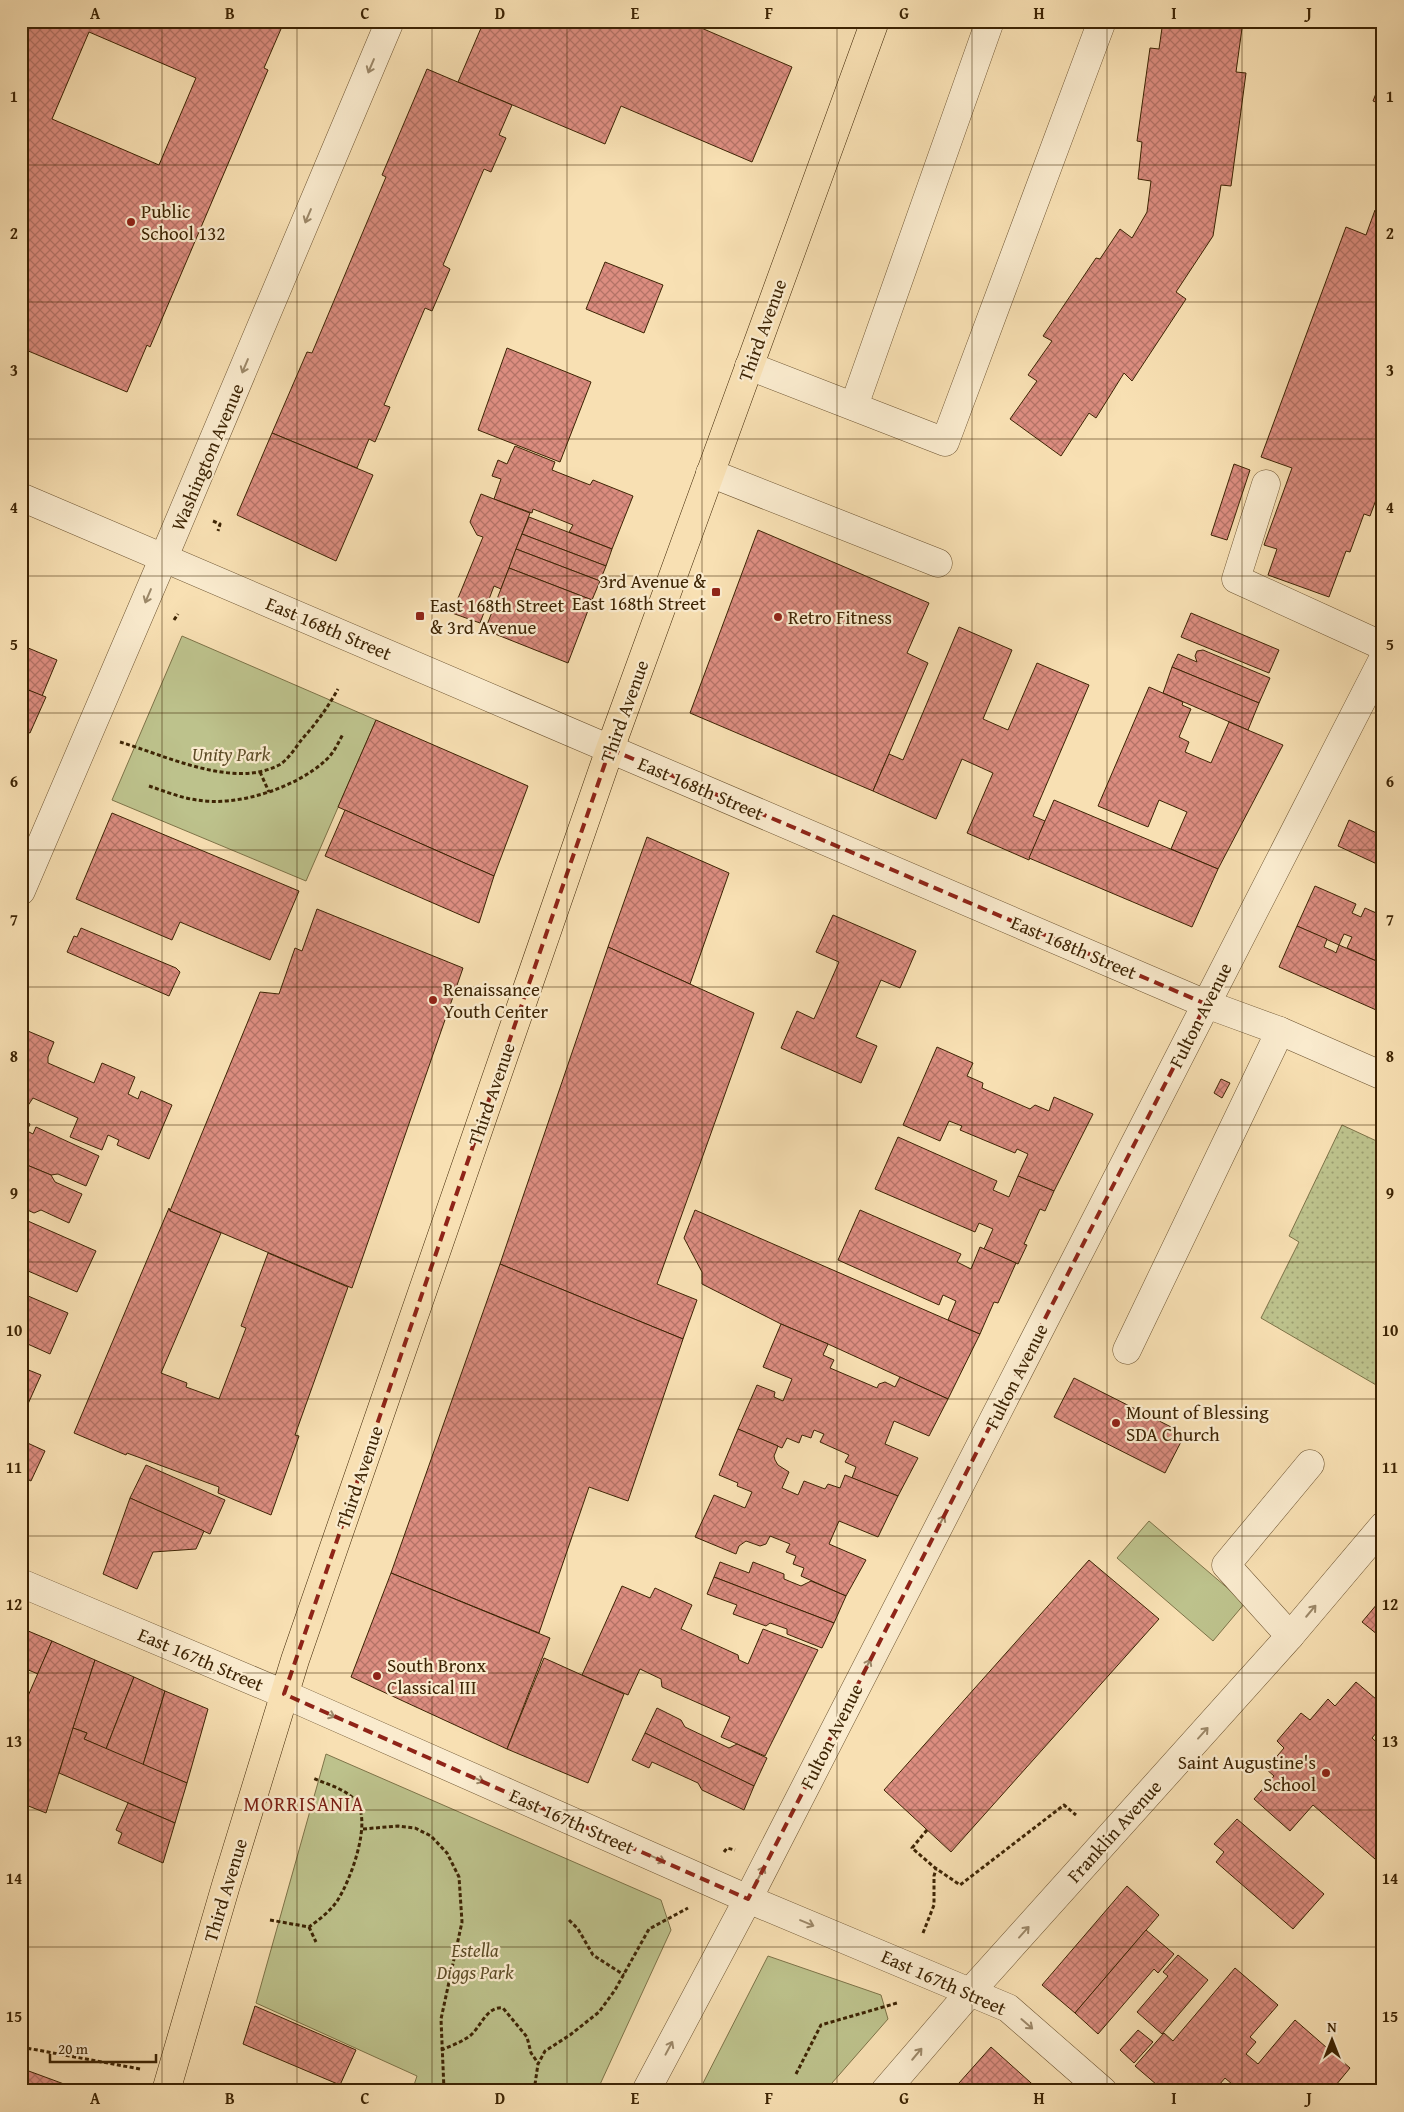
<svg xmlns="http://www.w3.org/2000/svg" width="1404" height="2112" viewBox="0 0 1404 2112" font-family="'Gentium Book Plus',serif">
<defs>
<pattern id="grass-dots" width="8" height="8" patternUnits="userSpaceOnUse" patternTransform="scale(1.25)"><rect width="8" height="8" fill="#bdc28c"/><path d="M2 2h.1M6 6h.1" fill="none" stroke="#9b9d70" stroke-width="1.8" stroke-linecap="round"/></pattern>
<pattern id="building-cross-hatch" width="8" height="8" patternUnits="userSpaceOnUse" patternTransform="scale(1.25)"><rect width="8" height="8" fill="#dc8d80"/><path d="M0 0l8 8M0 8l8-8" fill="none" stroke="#b47367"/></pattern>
</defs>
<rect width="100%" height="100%" fill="#f8e0b3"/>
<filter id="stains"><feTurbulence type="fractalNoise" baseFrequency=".004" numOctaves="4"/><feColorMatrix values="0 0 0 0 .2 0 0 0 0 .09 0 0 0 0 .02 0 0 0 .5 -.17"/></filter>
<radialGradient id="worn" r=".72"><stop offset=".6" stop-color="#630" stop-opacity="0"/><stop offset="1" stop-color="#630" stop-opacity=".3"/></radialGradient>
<polygon fill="url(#grass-dots)" stroke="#7d7348" points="1342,1125 1383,1144 1383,1389 1261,1318 1299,1242 1289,1236"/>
<g fill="#bdc28c" stroke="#7d7348">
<polygon points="182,636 376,720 306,881 112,800"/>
<polygon points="1149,1521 1245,1603 1213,1641 1117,1558"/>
<polygon points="326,1754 661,1900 671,1930 597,2091 412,2091 417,2076 256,2003"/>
<polygon points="768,1956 881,1995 888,2019 825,2091 699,2091"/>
</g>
<g fill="url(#building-cross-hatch)" stroke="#3d2404" fill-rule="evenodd">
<path d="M 21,21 L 284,22 L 264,68 L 268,70 L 150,347 L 147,345 L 127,392 L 21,348 ZM 89,32 L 196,78 L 159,165 L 52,119 Z"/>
<polygon points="484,21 685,21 792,67 752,162 621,106 605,144 458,82"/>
<polygon points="1163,21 1243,21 1236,72 1246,73 1231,186 1221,185 1213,236 1176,292 1186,299 1132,381 1124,373 1096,418 1089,413 1061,456 1010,419 1037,381 1028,375 1052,341 1043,336 1096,258 1100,259 1120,229 1132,238 1147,212 1151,181 1138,179 1142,142 1137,141 1150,48 1159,49"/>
<polygon points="427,69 512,105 499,135 506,138 491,172 484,169 443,265 450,269 432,311 425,308 384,405 390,407 375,442 369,439 357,468 272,433 307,352 312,353 386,177 382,175"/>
<polygon points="1383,76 1383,105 1373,101"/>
<polygon points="1375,210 1383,213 1383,481 1370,516 1364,514 1350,552 1346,551 1329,597 1268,575 1277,549 1264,545 1292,468 1261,457 1346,227 1366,235"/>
<polygon points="605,262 663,285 644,333 586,309"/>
<polygon points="507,348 591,382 560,462 478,430"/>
<polygon points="272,433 373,475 336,561 237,515"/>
<polygon points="515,446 555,462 552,470 590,485 593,480 633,496 612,549 569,532 573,525 533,509 532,513 494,499 501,479 492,476 498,460 507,464"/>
<polygon points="1234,464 1250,470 1227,540 1211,535"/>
<polygon points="481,494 530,513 501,589 494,586 480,623 452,613 483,537 477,535 470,522"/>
<polygon points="529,517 612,549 606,566 522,534"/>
<polygon points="758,530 929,603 907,653 928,663 873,791 690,713"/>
<polygon points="522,534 606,566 600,581 516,549"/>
<polygon points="516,549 600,581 592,600 509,568"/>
<polygon points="509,568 592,600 568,663 485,630"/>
<polygon points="1191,613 1279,650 1269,673 1181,637"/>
<polygon points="959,627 1012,650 983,719 1008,730 1037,663 1089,685 1033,816 1045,821 1029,860 967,833 993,773 962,759 936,819 873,791 889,754 903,760"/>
<polygon points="21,645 57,660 42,696 21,687"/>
<polygon points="1203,650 1270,678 1259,703 1172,667 1178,654 1197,662 1195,656 1197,651"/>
<polygon points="1172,667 1259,703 1248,730 1163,693"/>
<polygon points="21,687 46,697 30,733 21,730"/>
<polygon points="1149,687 1183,702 1182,705 1191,709 1179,737 1189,742 1185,752 1211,763 1229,722 1283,745 1218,869 1171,849 1187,812 1159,800 1148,827 1098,806"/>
<polygon points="376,720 528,786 494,876 338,807"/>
<polygon points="1054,800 1218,869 1192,927 1029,858"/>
<polygon points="345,810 494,876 479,923 325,856"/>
<polygon points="112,813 299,891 270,960 180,922 172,940 76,899"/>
<polygon points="1349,820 1383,836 1383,858 1381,857 1377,864 1338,846"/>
<polygon points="647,837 729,873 690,984 608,947"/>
<polygon points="1315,886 1356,904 1352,913 1361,917 1365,908 1383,916 1383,962 1381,963 1347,948 1352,937 1344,934 1339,945 1297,926"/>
<polygon points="317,909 463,968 352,1288 170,1211 260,992 279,994 295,948 302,951"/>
<polygon points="833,915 916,951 900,988 881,980 856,1037 877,1046 861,1083 781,1048 797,1011 814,1019 839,962 816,952"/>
<polygon points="1297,926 1327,939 1324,947 1333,951 1336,953 1339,945 1381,963 1377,971 1383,974 1383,1013 1279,967"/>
<polygon points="81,928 176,968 180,972 169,996 67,952 74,936 77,937"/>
<polygon points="608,947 754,1013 657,1284 697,1300 683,1339 500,1264"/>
<polygon points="23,1029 54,1042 48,1057 48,1063 94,1083 102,1063 135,1077 128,1094 138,1099 141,1091 172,1105 149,1159 117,1145 119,1140 108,1135 102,1150 70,1137 78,1118 33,1098 21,1116 21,1033"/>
<polygon points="937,1047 973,1063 967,1076 983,1083 982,1088 1030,1109 1035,1105 1049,1111 1054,1097 1093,1114 1054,1191 1018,1176 1028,1154 1017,1149 1015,1153 960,1130 962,1126 949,1121 940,1141 903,1125"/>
<polygon points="1221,1079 1230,1083 1222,1098 1214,1093"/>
<polygon points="21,1120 30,1124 27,1131 33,1134 36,1127 99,1156 86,1186 58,1174 51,1175 22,1163 25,1155 21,1154"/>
<polygon points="898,1137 997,1181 993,1190 1009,1197 1018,1176 1054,1191 1045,1211 1040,1209 1024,1244 1027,1245 1018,1264 984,1249 993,1229 979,1223 975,1232 875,1189"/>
<polygon points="22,1163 51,1175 55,1182 82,1194 69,1223 41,1210 34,1213 21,1207"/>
<polygon points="169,1208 170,1211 221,1233 161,1373 187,1383 186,1387 219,1399 246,1328 241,1326 268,1253 348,1287 295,1435 299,1436 271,1515 218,1493 219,1487 127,1453 126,1455 74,1433"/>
<polygon points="695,1210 980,1334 948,1399 828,1344 781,1324 702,1284 702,1272 684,1238"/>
<polygon points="860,1210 961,1254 957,1262 971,1269 980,1247 1016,1263 998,1303 994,1302 980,1334 948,1320 956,1301 943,1295 939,1305 838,1260"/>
<polygon points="21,1218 96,1251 77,1292 21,1268"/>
<polygon points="500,1264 683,1339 628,1501 589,1487 539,1633 391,1573"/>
<polygon points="21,1293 68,1313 50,1354 21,1341"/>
<polygon points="781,1324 828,1344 823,1355 834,1360 830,1368 877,1388 879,1384 885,1382 895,1387 900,1377 948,1399 929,1436 894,1421 885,1444 918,1458 898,1496 852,1478 856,1467 845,1462 849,1455 820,1442 824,1434 814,1430 811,1438 802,1435 799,1443 787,1438 782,1448 738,1429 757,1385 775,1392 774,1397 783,1401 792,1379 763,1367"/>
<polygon points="21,1367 41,1375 23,1415 21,1414"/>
<polygon points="1074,1378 1185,1434 1165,1473 1054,1417"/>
<polygon points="738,1429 778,1446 774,1456 775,1460 778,1465 789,1472 782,1488 798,1495 804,1481 825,1489 828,1484 840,1488 845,1475 898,1496 878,1537 839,1521 829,1544 866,1560 846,1596 801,1576 804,1568 793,1564 796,1556 786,1552 790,1544 770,1536 766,1544 760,1546 746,1541 739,1546 736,1554 695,1537 714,1495 745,1508 752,1492 737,1486 738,1483 719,1475"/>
<polygon points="21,1440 45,1451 31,1481 21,1476"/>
<polygon points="146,1465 225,1500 210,1534 130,1498"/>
<polygon points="130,1498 204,1531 196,1549 153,1552 137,1589 103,1574"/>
<polygon points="1089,1560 1159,1619 951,1852 884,1790"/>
<polygon points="720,1562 749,1573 753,1562 784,1574 784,1579 801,1586 811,1581 846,1596 834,1623 714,1577"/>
<polygon points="391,1573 550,1638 507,1749 351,1677"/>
<polygon points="714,1577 834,1623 822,1648 787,1634 787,1629 770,1623 766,1626 733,1614 737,1605 707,1594"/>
<polygon points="622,1586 650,1598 655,1588 692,1605 681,1629 738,1655 739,1660 748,1664 763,1629 818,1650 765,1756 721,1737 730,1717 662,1687 661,1679 640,1669 628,1695 582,1675"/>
<polygon points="1383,1597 1383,1639 1362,1622"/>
<polygon points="21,1628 52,1641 38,1674 26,1669 21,1672"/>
<polygon points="52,1641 95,1660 46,1813 21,1803 21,1712"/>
<polygon points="544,1658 624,1694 588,1783 507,1749"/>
<polygon points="95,1660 134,1677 106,1749 84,1739 87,1733 73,1728"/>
<polygon points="134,1677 165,1691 143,1765 106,1749"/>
<polygon points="1356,1682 1383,1705 1383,1725 1372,1738 1383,1748 1383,1866 1313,1805 1290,1831 1254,1799 1274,1776 1266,1769 1284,1748 1277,1741 1301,1713 1310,1720 1328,1699 1335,1706"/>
<polygon points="165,1691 208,1709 187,1783 143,1765"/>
<polygon points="657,1708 681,1720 685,1727 729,1748 737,1744 767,1758 754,1786 645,1733"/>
<polygon points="73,1728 87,1733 84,1739 187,1783 175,1823 59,1773"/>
<polygon points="645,1733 754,1786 744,1810 702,1790 698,1783 652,1762 649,1768 632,1760"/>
<polygon points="128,1803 175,1823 163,1863 118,1843 122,1833 116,1830"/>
<polygon points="1237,1819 1324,1894 1293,1929 1216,1862 1224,1852 1214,1844"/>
<polygon points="1127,1886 1159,1915 1075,2013 1042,1985"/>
<polygon points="1146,1930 1174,1954 1158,1973 1154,1969 1098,2034 1075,2013"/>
<polygon points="1178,1955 1208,1980 1162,2034 1137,2012 1168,1976 1163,1972"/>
<polygon points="1235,1968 1278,2005 1250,2037 1256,2042 1246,2054 1258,2064 1295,2020 1350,2068 1331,2091 1240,2091 1225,2078 1214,2091 1164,2091 1135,2066 1164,2033 1173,2041"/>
<polygon points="255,2006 356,2050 340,2085 243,2044"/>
<polygon points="1138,2030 1153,2042 1134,2063 1120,2050"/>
<polygon points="991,2047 1040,2091 967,2091 959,2083"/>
<polygon points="26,2070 83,2091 21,2091"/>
<polygon points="1367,2084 1374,2091 1362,2091"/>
</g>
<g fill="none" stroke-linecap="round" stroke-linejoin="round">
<defs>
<g id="minor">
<polyline points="749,366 945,442 1102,21"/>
<polyline points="854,406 990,21"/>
<polyline points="710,473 938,563"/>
<polyline points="1266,484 1236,579 1383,646"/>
<polyline points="21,497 1206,1004 1280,1031 1383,1076"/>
<polyline points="21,891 164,557 390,21"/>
<polyline points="1127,1350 1280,1031"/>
<polyline points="21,1583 284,1694 748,1899 1008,2008 1103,2091"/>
<polyline points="1290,1636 1226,1565 1310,1464"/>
<polyline points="646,2091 748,1899 1383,659"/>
<polyline points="885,2091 971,1991 1290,1636 1383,1526"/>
</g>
<polyline id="major" points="166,2091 226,1885 295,1660 610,749 875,21"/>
</defs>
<use href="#minor" stroke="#6c5330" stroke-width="29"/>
<use href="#major" stroke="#3d2404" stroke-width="29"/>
<g stroke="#3d2404" stroke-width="3" stroke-dasharray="4 2.5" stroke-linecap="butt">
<polyline points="213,521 220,524 218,531"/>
<polyline points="174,620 178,614"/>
<path d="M 120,742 C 167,756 233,789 279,765 C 288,760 296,747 302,739 C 316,724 328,707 338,689"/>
<polyline points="260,772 269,792"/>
<path d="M 149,786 C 164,791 181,798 197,800 C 237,807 296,788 326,760 C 334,753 338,743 343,734"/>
<polyline points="363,1829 398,1826 415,1828 431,1836 447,1853 459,1877 462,1922 441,2019 444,2090 463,2091"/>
<polyline points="927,1830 912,1848 934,1867 960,1885 1064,1805 1076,1815"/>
<polyline points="724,1852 727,1848 735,1850"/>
<path d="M 270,1920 L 309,1927 C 320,1919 332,1910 339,1898 C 351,1878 374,1818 354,1799 C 343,1788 326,1784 313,1778"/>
<polyline points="569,1920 578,1929 593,1955 624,1975"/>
<polyline points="309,1927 316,1942"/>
<polyline points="923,1933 934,1905 934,1876 936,1869"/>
<polyline points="21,2047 140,2069"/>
<path d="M 441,2050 C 451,2046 462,2042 471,2035 C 481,2026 487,2006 503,2008 L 527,2037 L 531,2053 L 538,2063"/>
<polyline points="796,2074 821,2025 897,2003"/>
<polyline points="534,2091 538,2064 545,2051 570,2035 599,2012 615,1990 649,1929 688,1908"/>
</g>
<use href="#minor" stroke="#faebce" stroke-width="28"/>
<use href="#major" stroke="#f8e0b3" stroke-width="28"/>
</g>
<defs><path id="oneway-shaft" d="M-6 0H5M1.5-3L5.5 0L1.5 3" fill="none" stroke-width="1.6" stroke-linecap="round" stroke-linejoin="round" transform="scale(1.25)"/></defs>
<g stroke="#9c8869">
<use href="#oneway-shaft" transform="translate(371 66) rotate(113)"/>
<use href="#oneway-shaft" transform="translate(308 216) rotate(113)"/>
<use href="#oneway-shaft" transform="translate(245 366) rotate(113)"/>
<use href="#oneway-shaft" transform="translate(148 596) rotate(113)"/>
<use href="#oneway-shaft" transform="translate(941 1522) rotate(-63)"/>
<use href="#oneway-shaft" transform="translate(1311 1611) rotate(-50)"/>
<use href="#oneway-shaft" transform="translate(867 1666) rotate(-63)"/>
<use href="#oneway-shaft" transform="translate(328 1714) rotate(24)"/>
<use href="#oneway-shaft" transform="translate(1203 1733) rotate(-48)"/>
<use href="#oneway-shaft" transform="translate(477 1779) rotate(24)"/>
<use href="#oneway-shaft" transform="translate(658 1859) rotate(24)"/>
<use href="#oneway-shaft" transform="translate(761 1873) rotate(-63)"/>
<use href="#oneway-shaft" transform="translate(807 1923) rotate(23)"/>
<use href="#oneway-shaft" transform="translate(1024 1932) rotate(-48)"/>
<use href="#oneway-shaft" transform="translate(1027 2024) rotate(41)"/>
<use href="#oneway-shaft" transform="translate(669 2048) rotate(-62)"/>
<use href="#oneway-shaft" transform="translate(917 2054) rotate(-50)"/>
</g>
<path fill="none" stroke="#8f2418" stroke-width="4" stroke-dasharray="10 6" stroke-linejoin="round" d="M 610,749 L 1206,1004 L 748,1899 L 284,1694 Z"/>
<path fill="none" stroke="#3d2404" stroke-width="1" stroke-opacity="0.55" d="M 162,21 L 162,2091M 297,21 L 297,2091M 432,21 L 432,2091M 567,21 L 567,2091M 702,21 L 702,2091M 837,21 L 837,2091M 972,21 L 972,2091M 1107,21 L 1107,2091M 1242,21 L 1242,2091M 21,165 L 1383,165M 21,302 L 1383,302M 21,439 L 1383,439M 21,576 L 1383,576M 21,713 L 1383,713M 21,850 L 1383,850M 21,987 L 1383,987M 21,1125 L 1383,1125M 21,1262 L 1383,1262M 21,1399 L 1383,1399M 21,1536 L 1383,1536M 21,1673 L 1383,1673M 21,1810 L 1383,1810M 21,1947 L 1383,1947"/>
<g fill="#8f2418" stroke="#faebce" stroke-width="2">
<circle cx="131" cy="222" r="5"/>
<rect x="711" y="587" width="10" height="10" rx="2.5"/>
<rect x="415" y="611" width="10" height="10" rx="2.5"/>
<circle cx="778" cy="617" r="5"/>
<circle cx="433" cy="1000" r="5"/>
<circle cx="1116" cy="1423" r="5"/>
<circle cx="377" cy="1676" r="5"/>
<circle cx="1326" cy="1773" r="5"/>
</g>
<g text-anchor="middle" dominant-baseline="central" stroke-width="4.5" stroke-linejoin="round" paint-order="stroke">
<g font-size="19" fill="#3d2404" stroke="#faebce" text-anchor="start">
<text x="141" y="211">Public<tspan x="141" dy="22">School 132</tspan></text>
<text x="706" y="581" text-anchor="end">3rd Avenue &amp;<tspan x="706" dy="22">East 168th Street</tspan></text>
<text x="430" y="605">East 168th Street<tspan x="430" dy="22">&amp; 3rd Avenue</tspan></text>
<text x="788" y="617">Retro Fitness</text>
<text x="443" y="989">Renaissance<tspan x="443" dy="22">Youth Center</tspan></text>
<text x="1126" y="1412">Mount of Blessing<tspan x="1126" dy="22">SDA Church</tspan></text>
<text x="387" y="1665">South Bronx<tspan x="387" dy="22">Classical III</tspan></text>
<text x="1316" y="1762" text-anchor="end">Saint Augustine's<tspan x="1316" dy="22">School</tspan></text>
</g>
<g font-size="19" fill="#3d2404" stroke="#faebce">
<text transform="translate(762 330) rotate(-70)">Third Avenue</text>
<text transform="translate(207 457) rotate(-67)">Washington Avenue</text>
<text transform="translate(329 628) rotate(23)">East 168th Street</text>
<text transform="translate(624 711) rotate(-70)">Third Avenue</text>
<text transform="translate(701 788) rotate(23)">East 168th Street</text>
<text transform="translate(1074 947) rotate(23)">East 168th Street</text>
<text transform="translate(1200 1015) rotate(-63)">Fulton Avenue</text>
<text transform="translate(491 1094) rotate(-71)">Third Avenue</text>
<text transform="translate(1016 1376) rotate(-63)">Fulton Avenue</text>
<text transform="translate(359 1477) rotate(-71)">Third Avenue</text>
<text transform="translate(201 1659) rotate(23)">East 167th Street</text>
<text transform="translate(831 1736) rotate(-63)">Fulton Avenue</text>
<text transform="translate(572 1821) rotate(24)">East 167th Street</text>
<text transform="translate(1114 1831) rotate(-48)">Franklin Avenue</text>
<text transform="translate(225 1890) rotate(-73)">Third Avenue</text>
<text transform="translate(944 1982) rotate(24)">East 167th Street</text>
</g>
<g font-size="19" font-style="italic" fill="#5d4c26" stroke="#faebce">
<text x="231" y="754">Unity Park</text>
<text x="475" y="1950">Estella<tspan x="475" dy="22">Diggs Park</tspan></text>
</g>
<g font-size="20" letter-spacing="1" fill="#7a1f14" stroke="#faebce">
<text x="304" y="1803">MORRISANIA</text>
</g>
</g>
<rect width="1404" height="2112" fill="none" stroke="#f8e0b3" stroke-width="55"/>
<g transform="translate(1332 2040)" stroke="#faebce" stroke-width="4" paint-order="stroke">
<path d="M0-4L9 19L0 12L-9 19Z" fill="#3d2404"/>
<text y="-8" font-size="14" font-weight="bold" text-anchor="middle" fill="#3d2404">N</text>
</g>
<path d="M50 2054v8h106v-8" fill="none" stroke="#3d2404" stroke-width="2.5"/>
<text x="58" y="2054" font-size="15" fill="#3d2404" stroke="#faebce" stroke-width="4" paint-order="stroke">20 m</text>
<rect x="28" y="28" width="1348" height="2056" fill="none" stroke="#3d2404" stroke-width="2"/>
<g font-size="16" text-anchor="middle" font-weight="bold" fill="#3d2404">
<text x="95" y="19">A</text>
<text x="230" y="19">B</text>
<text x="365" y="19">C</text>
<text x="500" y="19">D</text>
<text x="635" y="19">E</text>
<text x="769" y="19">F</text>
<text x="904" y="19">G</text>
<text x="1039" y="19">H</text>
<text x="1174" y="19">I</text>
<text x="1309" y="19">J</text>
<text x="14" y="102">1</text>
<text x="1390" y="102">1</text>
<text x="14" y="239">2</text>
<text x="1390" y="239">2</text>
<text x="14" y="376">3</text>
<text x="1390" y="376">3</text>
<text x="14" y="513">4</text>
<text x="1390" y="513">4</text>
<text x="14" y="650">5</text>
<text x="1390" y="650">5</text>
<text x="14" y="787">6</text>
<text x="1390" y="787">6</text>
<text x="14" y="925">7</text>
<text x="1390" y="925">7</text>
<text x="14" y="1062">8</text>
<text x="1390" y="1062">8</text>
<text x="14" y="1199">9</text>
<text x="1390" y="1199">9</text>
<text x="14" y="1336">10</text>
<text x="1390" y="1336">10</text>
<text x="14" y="1473">11</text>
<text x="1390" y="1473">11</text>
<text x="14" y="1610">12</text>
<text x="1390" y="1610">12</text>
<text x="14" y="1747">13</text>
<text x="1390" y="1747">13</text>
<text x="14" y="1884">14</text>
<text x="1390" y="1884">14</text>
<text x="14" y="2022">15</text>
<text x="1390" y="2022">15</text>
<text x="95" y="2104">A</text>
<text x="230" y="2104">B</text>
<text x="365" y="2104">C</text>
<text x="500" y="2104">D</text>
<text x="635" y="2104">E</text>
<text x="769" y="2104">F</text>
<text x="904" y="2104">G</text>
<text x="1039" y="2104">H</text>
<text x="1174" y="2104">I</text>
<text x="1309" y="2104">J</text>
</g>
<rect width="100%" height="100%" filter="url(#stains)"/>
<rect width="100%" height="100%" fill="url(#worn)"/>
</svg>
